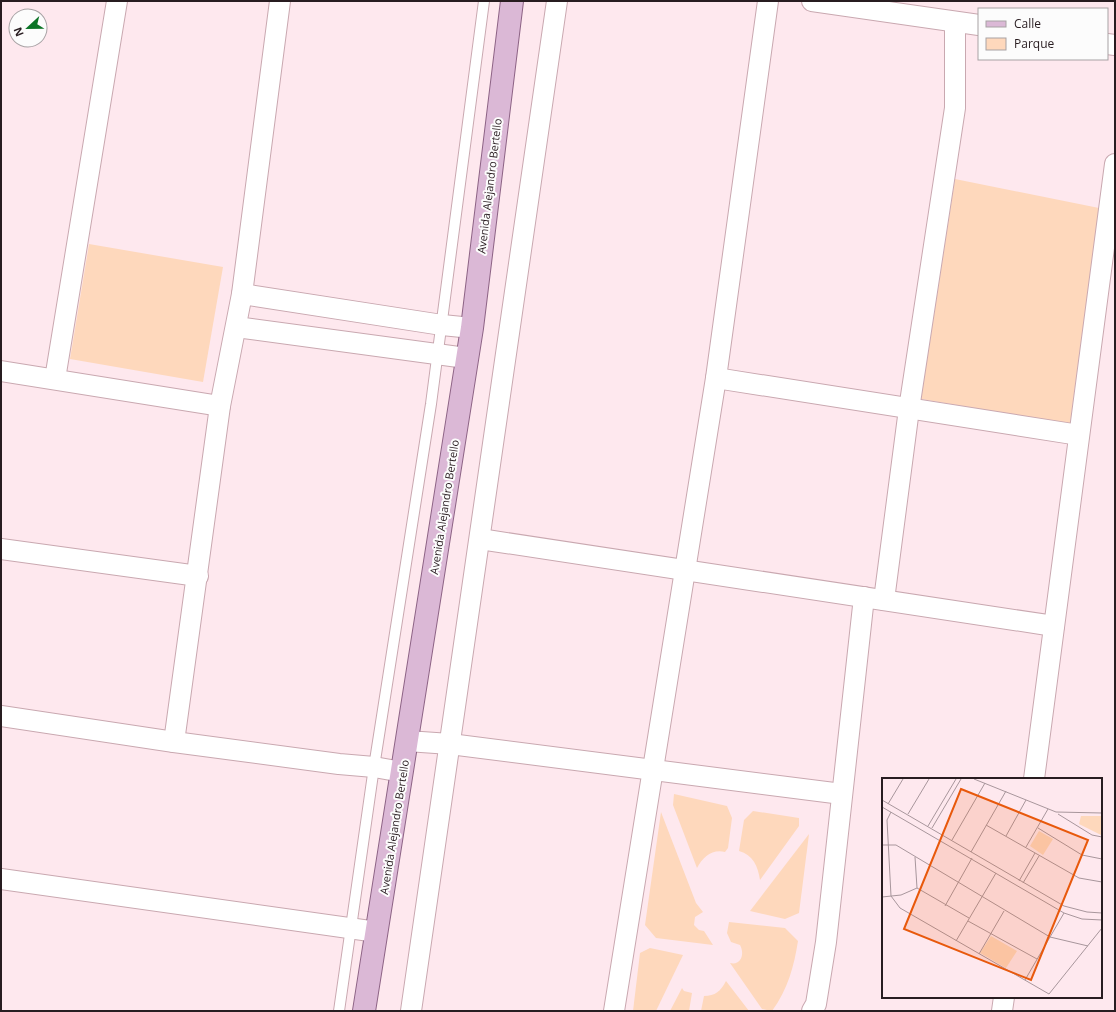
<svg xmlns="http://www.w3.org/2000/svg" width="1116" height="1012" viewBox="0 0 1116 1012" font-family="'Open Sans',sans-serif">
<rect width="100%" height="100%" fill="#fee8ee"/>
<g fill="#fed8bc">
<polygon points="955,179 1099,208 1070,424 921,399"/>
<polygon points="89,244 223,267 203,382 70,359"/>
<path d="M 674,794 L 727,806 L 732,818 L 728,848 L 725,852 C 712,849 703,857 697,868 L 673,805 Z"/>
<path d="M 753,811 L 799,818 L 799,826 L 760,880 C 758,866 753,855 739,851 L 744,820 Z"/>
<polygon points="661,812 696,903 703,912 695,917 694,925 699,930 704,931 713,945 656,938 645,925"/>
<polygon points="809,834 799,913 785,919 750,911"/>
<path d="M 729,922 L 785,928 L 798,941 C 794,966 788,989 772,1011 L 762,1009 L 730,963 C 741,966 745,954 740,945 L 731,942 L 727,933 Z"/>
<polygon points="650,948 683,955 656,1011 633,1011 640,953"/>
<path d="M 726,981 L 749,1011 L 701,1011 L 704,996 C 715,996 721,991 726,981 Z"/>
<polygon points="682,988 684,991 692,993 689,1011 670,1011"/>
</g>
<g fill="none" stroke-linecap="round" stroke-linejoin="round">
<defs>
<polyline id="lane" points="339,1011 374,767 431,404 484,1"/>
<g id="street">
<polyline points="812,1 979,25"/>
<polyline points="1107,44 1115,45"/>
<polyline points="242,294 442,325 472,328"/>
<polyline points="236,327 466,358"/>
<polyline points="1,371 220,406"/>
<polyline points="716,378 1079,435"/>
<polyline points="55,379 117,1"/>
<polyline points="480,539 1054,626"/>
<polyline points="1,549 198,576"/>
<polyline points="884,600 909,409 955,108 955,22"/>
<polyline points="1,716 174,742 339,764 374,767 402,772"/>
<polyline points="407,741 450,744 842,794"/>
<polyline points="174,742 220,406 242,294 280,1"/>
<polyline points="1034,779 1115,164"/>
<polyline points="1,879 377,932"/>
<polyline points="411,1011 557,1"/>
<polyline points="614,1011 716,378 768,1"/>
<polyline points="812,1011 816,1004 826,942 864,597"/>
<polyline points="1002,1011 1004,997"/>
</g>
<polyline id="primary" points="364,1011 472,328 512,1"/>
</defs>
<use href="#lane" stroke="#c9a8b0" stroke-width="12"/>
<use href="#street" stroke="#c9a8b0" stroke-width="22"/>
<use href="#primary" stroke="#8d6385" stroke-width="24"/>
<use href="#lane" stroke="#fff" stroke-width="10"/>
<use href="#street" stroke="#fff" stroke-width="20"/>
<use href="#primary" stroke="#dbb8d6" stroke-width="22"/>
</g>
<g text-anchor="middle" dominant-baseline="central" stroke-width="4" stroke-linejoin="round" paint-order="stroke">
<g font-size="11" fill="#281c20" stroke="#fcfcfc">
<text transform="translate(489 186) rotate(-83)">Avenida Alejandro Bertello</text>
<text transform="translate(444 507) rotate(-81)">Avenida Alejandro Bertello</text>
<text transform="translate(394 827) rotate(-81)">Avenida Alejandro Bertello</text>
</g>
</g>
<g transform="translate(882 778)">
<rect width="220" height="220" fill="#fee8ee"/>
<path d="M 199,38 L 219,38 L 219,57 L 197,46 ZM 157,53 L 171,61 L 161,77 L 148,68 ZM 109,158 L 135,173 L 124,190 L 98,175 Z" fill="#fed8bc"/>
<path fill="none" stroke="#a8969c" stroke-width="1" d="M 92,1 L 174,34 L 220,35M 0,22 L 182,128 L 205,134 L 220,135M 6,26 L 21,1M 0,29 L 182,135 L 200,141 L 220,142M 9,34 L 5,42 L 9,118 L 18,130 L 167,216 L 220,150M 26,36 L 47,1M 176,36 L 210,57 L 220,59M 104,47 L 197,100 L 220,104M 46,48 L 74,1M 50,50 L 79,1M 156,50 L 200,77 L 220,81M 124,58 L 144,22M 70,62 L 103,5M 0,67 L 14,67 L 168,159 L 206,168M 144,69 L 166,31M 89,74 L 124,13M 33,79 L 35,110 L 87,140M 137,103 L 153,75M 141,105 L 157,78M 0,119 L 19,117 L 35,110M 63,128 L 90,80M 86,143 L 155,181M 74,163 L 114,95M 97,176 L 122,133M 143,202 L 182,135"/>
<path fill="#e8590c" fill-opacity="0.15" stroke="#e8590c" stroke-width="2" d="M 79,11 L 206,62 L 149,202 L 22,151 Z"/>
<rect width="220" height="220" fill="none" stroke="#281c20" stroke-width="2"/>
</g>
<rect width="1116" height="1012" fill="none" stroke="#281c20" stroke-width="4"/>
<rect x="978" y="8" width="130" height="52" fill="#fcfcfc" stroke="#a7a2a4"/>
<rect x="986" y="21" width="20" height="6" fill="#dbb8d6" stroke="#a7a2a4"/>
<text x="1014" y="28" font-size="12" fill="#281c20">Calle</text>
<rect x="986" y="38" width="20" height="12" fill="#fed8bc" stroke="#a7a2a4"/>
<text x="1014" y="48" font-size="12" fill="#281c20">Parque</text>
<g transform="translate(28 28) rotate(248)"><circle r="19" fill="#fcfcfc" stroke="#a7a2a4"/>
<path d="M0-3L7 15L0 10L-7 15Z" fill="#0b7426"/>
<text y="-6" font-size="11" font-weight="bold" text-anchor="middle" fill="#281c20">N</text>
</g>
</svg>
